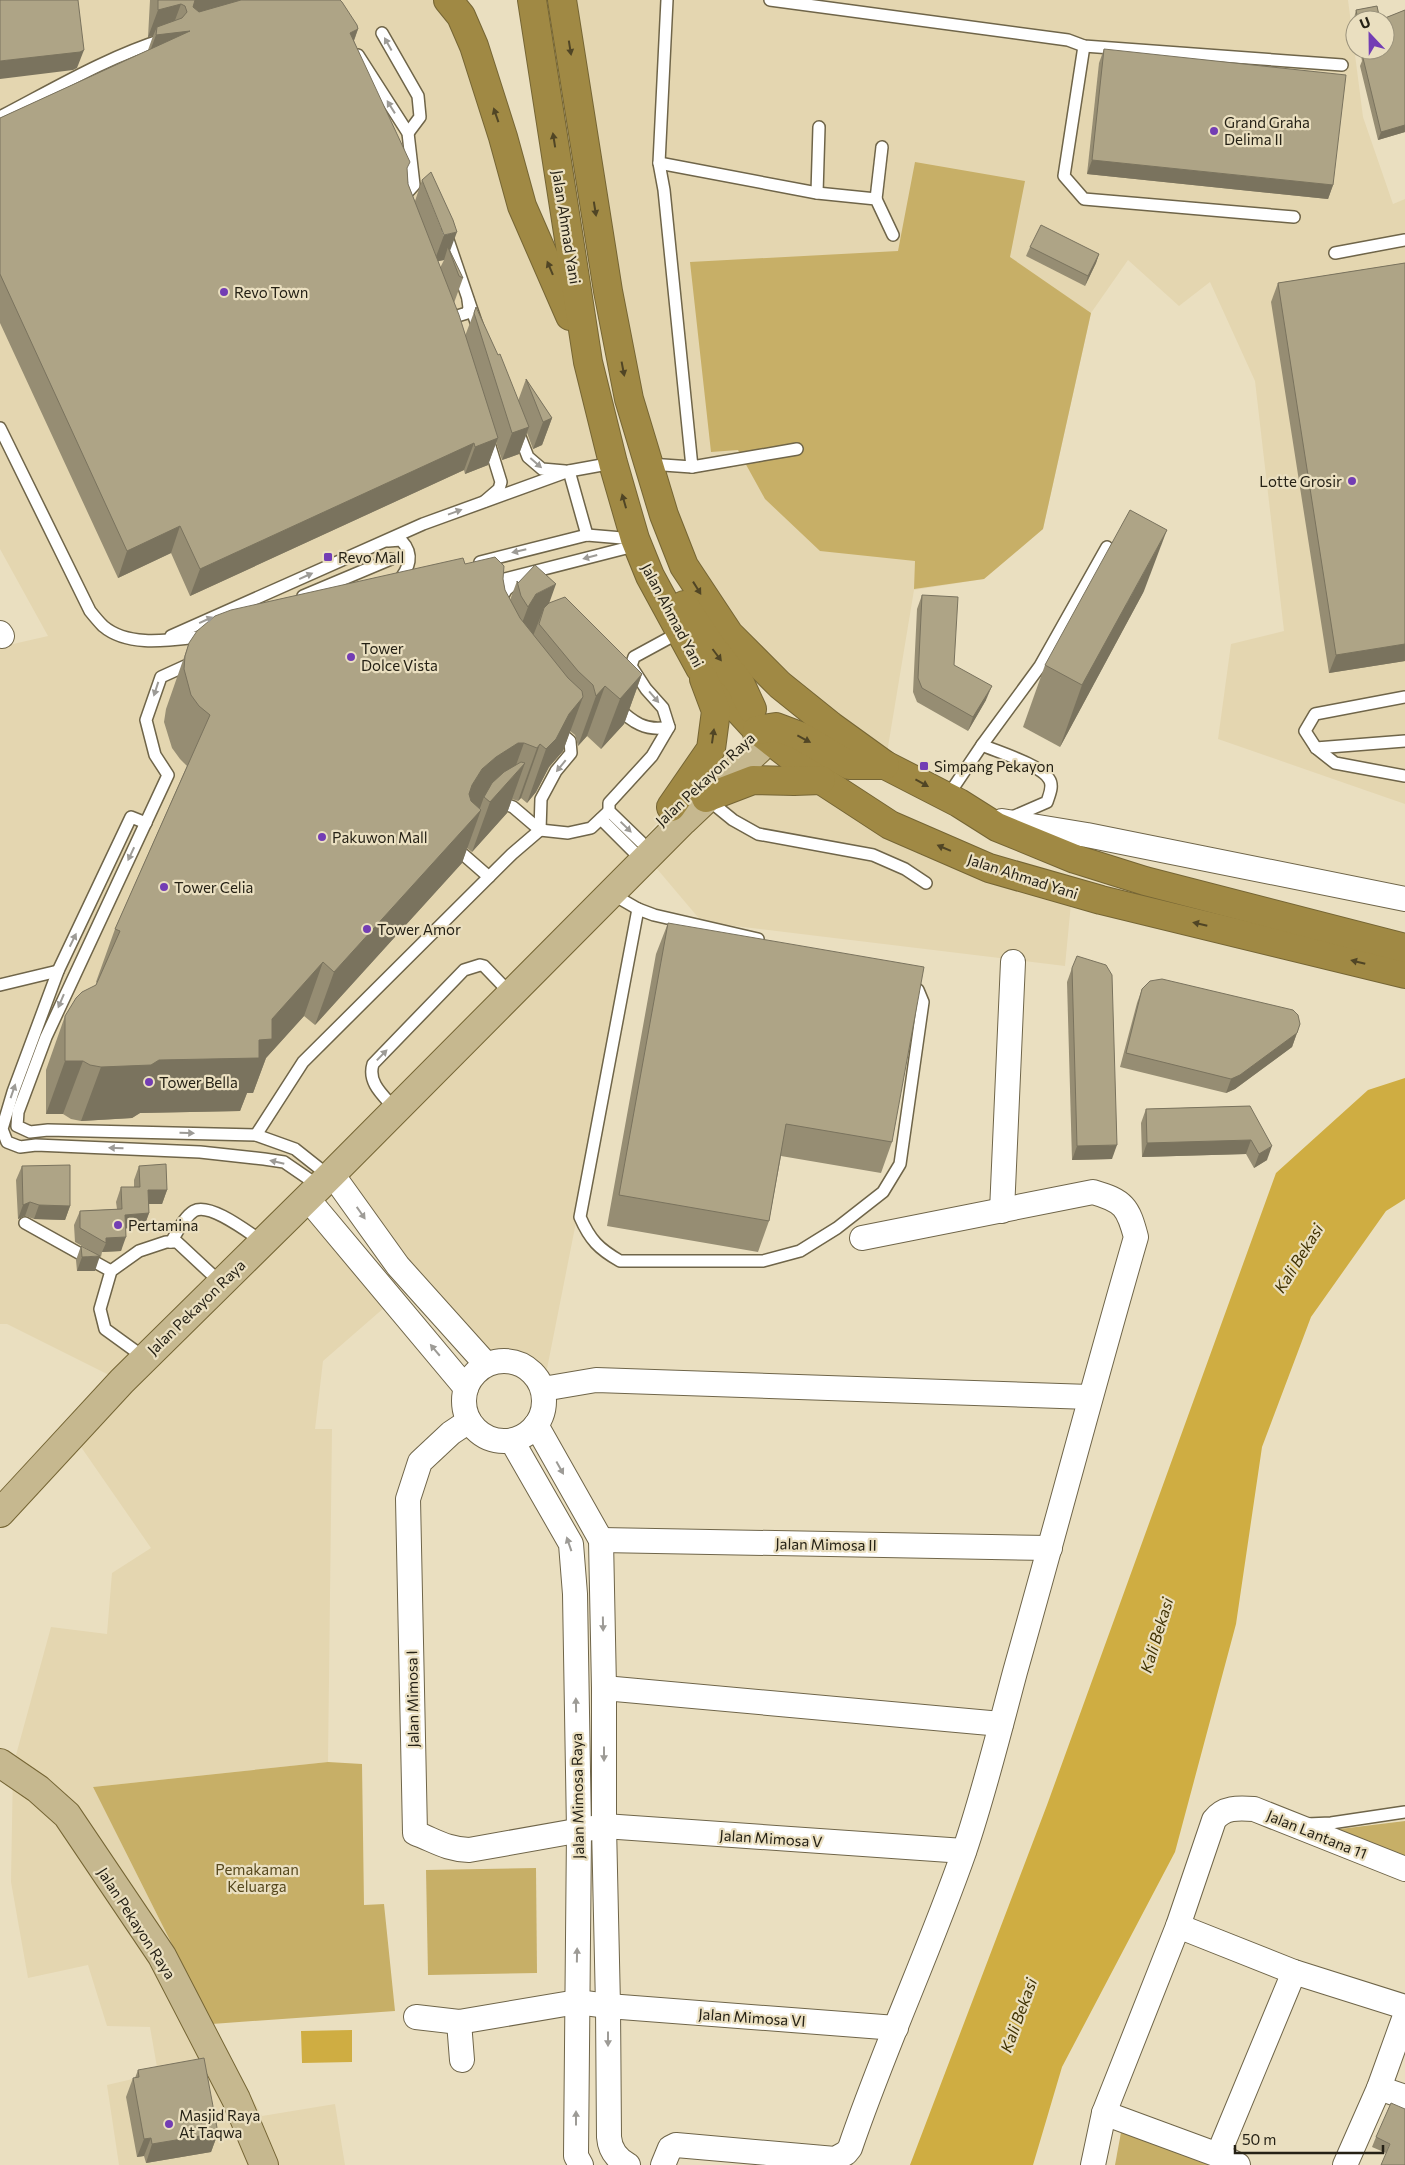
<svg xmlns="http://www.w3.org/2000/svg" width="1405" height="2165" viewBox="0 0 1405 2165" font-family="Commissioner,sans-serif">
<rect width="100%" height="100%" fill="#eadfc0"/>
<g fill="#e4d6b0">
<polygon points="0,0 448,0 552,273 613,463 716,711 671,807 633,851 612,894 638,909 543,1389 535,1374 521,1364 503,1360 486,1364 332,1174 307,1198 393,1300 323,1361 315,1429 332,1429 328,1762 93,1787 212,2024 262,2116 335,2104 345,2165 119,2165 107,2085 158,2073 150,2027 107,2026 88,1965 28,1978 11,1882 13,1766 51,1627 107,1634 112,1573 151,1548 72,1434 121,1381 7,1324 0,1324 0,647 48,636 0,549"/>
<polygon points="562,0 1348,0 1363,117 1393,204 1405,199 1405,804 1218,739 1231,644 1284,631 1255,381 1210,282 1179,306 1128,260 1091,313 1043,529 984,579 914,590 885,765 780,685 664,515"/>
<polygon points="794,781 1072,893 1065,966 702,922 647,857 706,798"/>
</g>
<g fill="#c7af67">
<polygon points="915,162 1025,181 1010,257 1091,313 1043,529 984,579 914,589 915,561 820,551 765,499 738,450 711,452 690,262 898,251"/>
<polygon points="328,1762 362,1764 364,1905 384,1904 395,2011 212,2024 93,1787"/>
<polygon points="1405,1821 1405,1858 1332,1830"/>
<polygon points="536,1868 537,1973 428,1975 426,1870"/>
<polygon points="1122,2127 1224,2165 1115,2165"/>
</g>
<g fill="#cfad42">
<polygon points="1405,1078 1405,1199 1386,1211 1311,1317 1262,1447 1236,1624 1175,1852 1062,2067 1033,2165 910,2165 1047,1805 1276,1173 1368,1090"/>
<polygon points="352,2030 352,2062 302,2063 301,2031"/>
</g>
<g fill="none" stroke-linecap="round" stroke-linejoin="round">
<defs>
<g id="lane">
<polyline points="667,0 659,163 664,190 692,467 797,449"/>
<polyline points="770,0 1068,40 1084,46 1342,65"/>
<polyline points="382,33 418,96 420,117 408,133"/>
<polyline points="1084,46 1064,176 1084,199 1294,217"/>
<polyline points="358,55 408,133 414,185 405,195 405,203"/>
<path d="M 0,117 C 54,89 107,57 165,39"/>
<polyline points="659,163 817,193 876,199 893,235"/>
<polyline points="817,193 819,127"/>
<polyline points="876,199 882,147"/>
<polyline points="446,234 478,328"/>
<polyline points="1335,253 1405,240"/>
<polyline points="447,311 454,317 467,313 469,308 468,300"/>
<path d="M 0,428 L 90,611 C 94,616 98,621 103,626 C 130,649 175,639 207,636"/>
<polyline points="517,429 528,457 542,469 565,471"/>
<polyline points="649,464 692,467"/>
<polyline points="569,471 587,535"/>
<polyline points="485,501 499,489 501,482 488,440"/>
<path d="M 388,541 L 401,540 C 415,555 409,568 398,582"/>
<polyline points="480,562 587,535 634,539"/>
<polyline points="489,583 638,545"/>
<polyline points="303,596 391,559"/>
<polyline points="499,603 506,590 522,576"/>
<polyline points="171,636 423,524 569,471 613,463"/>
<polyline points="194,662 161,677 146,720 155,755 168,775 46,1037 18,1112 17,1126 30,1132 48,1130 256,1135 295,1149 329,1176"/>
<polyline points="1405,697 1315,714 1305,731 1316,748 1335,763 1405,776"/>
<path d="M 616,706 C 632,722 646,732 669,727"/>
<polyline points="982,745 1040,666 1107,547"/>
<polyline points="1316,748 1405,741"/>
<path d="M 947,797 L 982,745 C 998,752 1041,765 1049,779 C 1054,786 1049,795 1047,802 L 1010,818"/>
<polyline points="706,798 733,820 758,834 873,855 905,869 926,883"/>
<polyline points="495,807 502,803 513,807 540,830 568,833 591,828 609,811"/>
<polyline points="601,819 633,851"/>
<polyline points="146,823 131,817 58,971 13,1092 2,1129 7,1142 20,1147 36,1145 200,1152 264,1159 284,1162 319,1186"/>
<polyline points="641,842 609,811 609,803 652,756 669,727 663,708 646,689 631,666 634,657 680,632"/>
<polyline points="457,846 457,849 489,877"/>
<polyline points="612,894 638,909 654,915 758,939"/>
<path d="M 638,909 L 580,1217 C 590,1240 599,1249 620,1261 L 763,1261 L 800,1251 L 837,1228 L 883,1192 L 900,1164 L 923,1002 L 918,990 L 908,982"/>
<polyline points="0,985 58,971"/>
<path d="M 395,1109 C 384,1096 367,1083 373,1064 L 464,970 L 480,965 L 484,966 L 510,993"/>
<polyline points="256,1135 303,1062 512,854 540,830 541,799 556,771 571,753 570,741 557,730"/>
<polyline points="25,1223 111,1271"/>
<path d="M 171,1242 C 178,1231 184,1217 194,1211 C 210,1202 249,1233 263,1242"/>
<polyline points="145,1358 105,1329 100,1309 111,1271 139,1251 166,1242 177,1242 221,1283"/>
<polyline points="1307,1824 1331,1823 1405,1812"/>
</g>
<g id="street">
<polyline points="0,633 2,636"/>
<polyline points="1002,821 1087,835 1405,899"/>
<polyline points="332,1174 398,1266 486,1364"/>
<polyline points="307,1198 466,1388"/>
<polyline points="1002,1211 1013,962"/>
<circle cx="504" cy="1401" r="40"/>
<polyline points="543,1389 596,1380 1090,1397"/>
<path d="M 469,1421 L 451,1433 L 420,1462 L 408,1499 L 415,1833 C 436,1841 446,1849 469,1850 L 604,1826 L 964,1851"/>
<path d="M 536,1425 L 601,1540 L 604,1688 L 604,1826 L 608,2006 L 609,2137 C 610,2150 617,2159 628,2165"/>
<polyline points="512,1441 571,1544 575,1594 579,1830 576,2156 581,2165"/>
<polyline points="601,1540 1050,1548"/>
<polyline points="604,1688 1001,1724"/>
<polyline points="1178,1926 1294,1972 1405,2007"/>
<polyline points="416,2017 459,2022 577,2002 608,2006 896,2028"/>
<polyline points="459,2022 462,2060"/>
<polyline points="1379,2088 1405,2097"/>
<polyline points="1104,2113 1218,2155 1238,2165"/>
<polyline points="1218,2155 1294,1972"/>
<path d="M 663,2165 L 670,2148 L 676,2145 L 835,2159 L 846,2153 L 850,2148 C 884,2048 929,1952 964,1852 C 984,1793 999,1732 1015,1672 C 1056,1527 1094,1382 1136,1237 C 1128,1207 1124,1201 1093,1192 L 862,1238"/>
<path d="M 1093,2165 L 1104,2113 L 1178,1926 L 1214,1820 C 1224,1807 1238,1808 1254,1809 L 1405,1869"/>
<polyline points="1345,2165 1379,2088 1405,2016"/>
</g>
<g id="primary">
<polyline points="0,1513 122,1381 332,1174 683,821 759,749 757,730"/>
<polyline points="0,1763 38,1789 67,1815 162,1956 236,2099 264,2165"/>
</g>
<g id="highway">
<polyline points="448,0 461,16 474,46 503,137 522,206 570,316"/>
<polyline points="532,0 588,362 613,463 635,539 650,576 700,668 757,730 821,780 890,825 989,868 1101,900 1405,974"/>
<polyline points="562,0 608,291 629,399 664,515 684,566 729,634 780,685 831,726 885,765 959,803 997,827 1075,859 1145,881 1405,948"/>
<polyline points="684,605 709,643 741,685 752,709"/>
<polyline points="757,730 776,727 800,736 849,765 885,765"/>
<polyline points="706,798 753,780 794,781 821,780"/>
<polyline points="671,807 711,749 716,711 704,679"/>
</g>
</defs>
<use href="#lane" stroke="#6f6549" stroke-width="14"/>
<use href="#street" stroke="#6f6549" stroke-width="26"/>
<use href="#primary" stroke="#756534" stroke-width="30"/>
<use href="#highway" stroke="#756534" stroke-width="30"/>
<use href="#lane" stroke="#fff" stroke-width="11"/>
<use href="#street" stroke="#fff" stroke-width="24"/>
<use href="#primary" stroke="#c6b88f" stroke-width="28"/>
<use href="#highway" stroke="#a08944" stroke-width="28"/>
</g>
<g fill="#968d73" fill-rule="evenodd">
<path d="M 150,0 L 340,0 L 358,29 L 354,41 L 407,169 L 408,184 L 415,201 L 422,180 L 450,251 L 463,278 L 454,303 L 465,336 L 476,307 L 518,401 L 526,379 L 552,418 L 542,445 L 533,449 L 527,433 L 519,454 L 502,460 L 496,442 L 488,465 L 465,474 L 464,470 L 190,596 L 171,553 L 118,578 L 0,323 L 0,118 L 148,50 L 153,36 L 148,37 ZM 444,260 L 440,268 L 438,261 Z"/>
<polygon points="1377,6 1380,20 1405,10 1405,132 1378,140 1360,66 1362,61 1360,50 1385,50 1385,20 1355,20 1355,25 1354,18 1356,10"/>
<polygon points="1104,49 1333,185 1328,199 1087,174 1099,63"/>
<polygon points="1030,247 1099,254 1096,263 1085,286 1026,256"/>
<polygon points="1405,263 1405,661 1329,673 1271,302 1278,283"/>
<polygon points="465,564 503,579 505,590 510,600 517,581 549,603 642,674 624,724 601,749 587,736 578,746 575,735 570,731 563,751 549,767 536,792 527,803 521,798 518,801 512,799 507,813 472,852 467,848 462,863 315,1025 304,1016 266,1058 253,1093 247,1093 240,1111 140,1113 132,1118 81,1121 71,1119 63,1114 46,1114 46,1070 65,1016 96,985 97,983 96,982 115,929 187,766 180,759 172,748 164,722 166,709 189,643"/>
<polygon points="1144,591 1060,747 1023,727 1045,665"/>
<polygon points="922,595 954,665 986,700 968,731 917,702 913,692 917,609"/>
<polygon points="668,923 892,1142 881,1173 781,1156 769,1221 758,1252 607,1226 656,954"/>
<polygon points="1072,968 1112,1159 1072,1160 1067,982"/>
<polygon points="1142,989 1300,1024 1292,1047 1235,1089 1226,1093 1120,1067 1137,1003"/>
<polygon points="1250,1106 1267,1160 1254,1168 1246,1154 1142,1157 1141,1123 1146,1109"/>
<polygon points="22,1166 70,1206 65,1220 34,1219 25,1216 18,1219 16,1180"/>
<polygon points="139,1166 167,1190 162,1204 149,1204 149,1213 144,1227 125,1228 121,1251 102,1252 101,1257 75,1242 74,1225 80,1211 117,1209 116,1202 121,1187 134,1187 134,1180"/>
<polygon points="81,1246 95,1271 77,1271 76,1260"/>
<polygon points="138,2070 218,2133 211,2152 146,2163 144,2156 137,2157 126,2097 133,2078 135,2078"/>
<polygon points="1405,2109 1386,2153 1372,2147 1376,2137"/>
</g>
<g fill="#7a735e">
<polygon points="195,0 245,0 185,27"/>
<polygon points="181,4 171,31 190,31 146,62 156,35 157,27 153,36 148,37 158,10"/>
<polygon points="358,29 348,56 350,33"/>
<polygon points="84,50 77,68 73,70 0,79 0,61"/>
<polygon points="1405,125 1405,132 1378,140 1381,132"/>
<polygon points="1092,160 1333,185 1328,199 1087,174"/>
<polygon points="457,232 450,251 448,247 444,260 434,262 444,235"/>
<polygon points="1099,254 1096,263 1085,286 1088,276"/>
<polygon points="552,418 542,445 533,449 543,422"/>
<polygon points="529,427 519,454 502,460 512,433"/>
<polygon points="498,438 488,465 465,474 475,447"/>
<polygon points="474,443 464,470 190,596 200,569"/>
<polygon points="180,526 171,553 118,578 127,551"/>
<polygon points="1167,530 1144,591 1060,747 1082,685"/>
<polygon points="556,584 541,626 544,608 533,636 509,658 528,607 536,594"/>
<polygon points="1405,644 1405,661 1329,673 1336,655"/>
<polygon points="642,674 624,724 601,749 620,699"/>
<polygon points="605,686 587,736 578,746 596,696"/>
<polygon points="992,686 986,700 968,731 973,717"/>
<polygon points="583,697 563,751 549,767 536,792 527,803 546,749 569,714"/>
<polygon points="518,743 524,743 511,779 525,763 507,813 472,852 490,802 484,797 480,808 453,838 472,785 482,769 496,757"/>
<polygon points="540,744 521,798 518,801 537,748"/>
<polygon points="481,810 462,863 315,1025 334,972"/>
<polygon points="323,962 304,1016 266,1058 253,1093 247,1093 240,1111 140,1113 132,1118 81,1121 101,1067 159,1060 259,1040 272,1019"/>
<polygon points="1297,1033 1292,1047 1235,1089 1226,1093 1231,1079"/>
<polygon points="65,1061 83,1061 63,1114 46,1114"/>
<polygon points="1251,1140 1246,1154 1142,1157 1147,1143"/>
<polygon points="1117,1145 1112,1159 1072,1160 1077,1146"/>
<polygon points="1272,1146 1267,1160 1254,1168 1259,1154"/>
<polygon points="148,1190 167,1190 162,1204 143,1204"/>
<polygon points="30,1202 25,1216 18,1219 23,1205"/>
<polygon points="39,1205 70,1206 65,1220 34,1219"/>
<polygon points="149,1213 144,1227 120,1229 125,1215"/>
<polygon points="126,1237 121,1251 102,1252 106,1243 106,1238"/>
<polygon points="100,1256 95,1271 77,1271 82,1257"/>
<polygon points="218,2133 211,2152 146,2163 152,2144"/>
<polygon points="151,2138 144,2156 137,2157 144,2139"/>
</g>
<g fill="#aea486" stroke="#7a735e">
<polygon points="0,0 78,0 84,50 80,52 0,61"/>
<polygon points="158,0 195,0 193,7 199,12 241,0 340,0 342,2 357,25 358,29 350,33 410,162 407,168 408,184 459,315 498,438 475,447 474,443 200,569 180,526 127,551 0,274 0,118 190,31 156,35 157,27 182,18 187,12 185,6 181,4 158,10"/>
<polygon points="1377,6 1380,20 1405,10 1405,125 1381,132 1363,58 1366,57 1364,50 1385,50 1385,20 1358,20 1356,10"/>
<polygon points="1104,49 1346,75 1333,185 1092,160"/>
<polygon points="431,172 453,220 457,232 444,235 422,180"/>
<polygon points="1041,225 1099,254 1088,276 1030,247"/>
<polygon points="448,247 463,278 459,276"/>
<polygon points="1405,263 1405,644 1336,655 1278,283"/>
<polygon points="476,307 498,355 500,354 529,427 512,433 474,313"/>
<polygon points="526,379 552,418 543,422"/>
<polygon points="1130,510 1167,530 1082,685 1045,665"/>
<polygon points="495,557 504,566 503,579 505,590 520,618 568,678 582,691 583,697 569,714 556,739 546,749 540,744 537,748 524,743 518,743 496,757 482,769 472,785 469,794 471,801 481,810 334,972 323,962 272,1019 272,1039 259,1040 259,1058 159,1060 151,1065 101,1067 90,1065 83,1061 65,1061 65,1016 76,998 82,992 96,985 120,931 115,929 210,715 199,706 191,695 184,669 185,656 189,643 197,631 215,616 231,610 463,558 465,564"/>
<polygon points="535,565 556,584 536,594 528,607 521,596 517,581 518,583"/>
<polygon points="922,595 958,597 954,665 992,686 973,717 922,688 918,678"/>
<polygon points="565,597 642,674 620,699 605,686 596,696 593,685 578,671 539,624 544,608 549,603"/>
<polygon points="521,762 525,763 490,802 484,797 492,783 504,772"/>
<polygon points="668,923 924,967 892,1142 786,1124 769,1221 619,1195"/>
<polygon points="1077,956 1106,965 1112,975 1117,1145 1077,1146 1072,968"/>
<polygon points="1162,979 1293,1010 1298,1015 1300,1024 1297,1033 1240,1075 1231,1079 1126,1053 1142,989 1150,981"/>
<polygon points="1250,1106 1272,1146 1259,1154 1251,1140 1147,1143 1146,1109"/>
<polygon points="166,1164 167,1190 148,1190 149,1213 125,1215 126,1237 106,1238 106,1243 80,1228 80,1211 122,1209 121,1187 140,1187 139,1166"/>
<polygon points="70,1165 70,1206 39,1205 30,1202 23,1205 22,1166"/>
<polygon points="81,1246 100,1256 82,1257"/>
<polygon points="204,2058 218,2133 152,2144 151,2138 144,2139 133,2078 139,2077 138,2070"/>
<polygon points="1391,2103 1405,2109 1405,2165 1381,2165 1390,2144 1376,2137"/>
</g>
<defs><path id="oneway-solid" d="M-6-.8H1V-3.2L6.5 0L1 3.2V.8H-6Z" transform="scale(1.25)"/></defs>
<g fill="#9d9b96">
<use href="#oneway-solid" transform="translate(388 44) rotate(-119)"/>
<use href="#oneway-solid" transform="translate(391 107) rotate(-122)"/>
<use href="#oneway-solid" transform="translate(536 463) rotate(41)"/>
<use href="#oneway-solid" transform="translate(455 512) rotate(-20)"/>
<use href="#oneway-solid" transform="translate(519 551) rotate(167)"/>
<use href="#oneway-solid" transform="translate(590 557) rotate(165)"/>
<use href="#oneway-solid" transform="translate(306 576) rotate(-24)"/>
<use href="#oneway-solid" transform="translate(206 620) rotate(-24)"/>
<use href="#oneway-solid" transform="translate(156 689) rotate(108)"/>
<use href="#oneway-solid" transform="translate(654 697) rotate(49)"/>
<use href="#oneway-solid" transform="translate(561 766) rotate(129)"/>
<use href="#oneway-solid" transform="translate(626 827) rotate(44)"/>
<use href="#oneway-solid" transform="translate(131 854) rotate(115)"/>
<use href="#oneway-solid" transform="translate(73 940) rotate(-64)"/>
<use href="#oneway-solid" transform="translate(61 1001) rotate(113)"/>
<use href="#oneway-solid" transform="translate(382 1055) rotate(-46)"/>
<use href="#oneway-solid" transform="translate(13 1091) rotate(-71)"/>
<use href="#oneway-solid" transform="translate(187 1133) rotate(1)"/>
<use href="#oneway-solid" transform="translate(116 1148) rotate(-178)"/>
<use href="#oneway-solid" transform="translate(277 1162) rotate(-167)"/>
<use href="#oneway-solid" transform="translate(361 1213) rotate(55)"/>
<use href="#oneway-solid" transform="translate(435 1350) rotate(-130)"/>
<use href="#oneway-solid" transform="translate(560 1468) rotate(61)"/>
<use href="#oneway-solid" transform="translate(569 1544) rotate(-109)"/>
<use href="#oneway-solid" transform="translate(603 1624) rotate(89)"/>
<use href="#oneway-solid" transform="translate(576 1705) rotate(-91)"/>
<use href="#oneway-solid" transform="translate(604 1754) rotate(90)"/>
<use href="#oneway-solid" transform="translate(577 1955) rotate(-89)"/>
<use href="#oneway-solid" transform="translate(608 2039) rotate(90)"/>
<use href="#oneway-solid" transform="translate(576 2118) rotate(-90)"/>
</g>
<g fill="#504525">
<use href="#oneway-solid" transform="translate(570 48) rotate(81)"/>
<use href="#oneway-solid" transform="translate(496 115) rotate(-109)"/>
<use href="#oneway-solid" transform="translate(554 140) rotate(-99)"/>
<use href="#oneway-solid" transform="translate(595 209) rotate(81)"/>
<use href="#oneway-solid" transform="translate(550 268) rotate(-113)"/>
<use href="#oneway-solid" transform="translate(623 369) rotate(79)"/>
<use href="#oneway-solid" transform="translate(624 501) rotate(-106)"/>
<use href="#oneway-solid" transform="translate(697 588) rotate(58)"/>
<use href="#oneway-solid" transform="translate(717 655) rotate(53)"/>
<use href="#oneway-solid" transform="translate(713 736) rotate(-82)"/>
<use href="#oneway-solid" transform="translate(804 739) rotate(28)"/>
<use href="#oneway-solid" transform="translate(922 783) rotate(29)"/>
<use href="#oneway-solid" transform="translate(944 848) rotate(-157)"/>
<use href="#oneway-solid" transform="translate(1200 924) rotate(-167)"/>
<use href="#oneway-solid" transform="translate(1358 962) rotate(-166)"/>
</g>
<g fill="#733db4" stroke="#eadfc0" stroke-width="2">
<circle cx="1214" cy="131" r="5"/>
<circle cx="224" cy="292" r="5"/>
<circle cx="1352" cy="481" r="5"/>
<rect x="323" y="552" width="10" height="10" rx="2.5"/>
<circle cx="351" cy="657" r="5"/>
<rect x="919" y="761" width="10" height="10" rx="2.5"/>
<circle cx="322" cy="837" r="5"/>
<circle cx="164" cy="887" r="5"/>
<circle cx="367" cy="929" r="5"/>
<circle cx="149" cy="1082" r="5"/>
<circle cx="118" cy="1225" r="5"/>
<circle cx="169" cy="2124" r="5"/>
</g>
<g text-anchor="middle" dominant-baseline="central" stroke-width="4.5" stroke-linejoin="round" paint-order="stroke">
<g font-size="15" fill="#252115" stroke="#eadfc0" text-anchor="start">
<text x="1224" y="122">Grand Graha<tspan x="1224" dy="17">Delima II</tspan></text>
<text x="234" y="292">Revo Town</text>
<text x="1342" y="481" text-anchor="end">Lotte Grosir</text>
<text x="338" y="557">Revo Mall</text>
<text x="361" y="648">Tower<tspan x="361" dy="17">Dolce Vista</tspan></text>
<text x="934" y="766">Simpang Pekayon</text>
<text x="332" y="837">Pakuwon Mall</text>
<text x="174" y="887">Tower Celia</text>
<text x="377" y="929">Tower Amor</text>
<text x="159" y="1082">Tower Bella</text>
<text x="128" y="1225">Pertamina</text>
<text x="179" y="2115">Masjid Raya<tspan x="179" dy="17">At Taqwa</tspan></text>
</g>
<g font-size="15" fill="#252115" stroke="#eadfc0">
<text transform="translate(567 227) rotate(81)">Jalan Ahmad Yani</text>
<text transform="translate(673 615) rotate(62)">Jalan Ahmad Yani</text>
<text transform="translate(705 779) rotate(-43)">Jalan Pekayon Raya</text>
<text transform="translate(1023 876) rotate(18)">Jalan Ahmad Yani</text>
<text transform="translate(196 1307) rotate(-44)">Jalan Pekayon Raya</text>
<text transform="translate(826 1544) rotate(1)">Jalan Mimosa II</text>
<text transform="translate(412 1699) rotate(-91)">Jalan Mimosa I</text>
<text transform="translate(577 1796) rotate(-91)">Jalan Mimosa Raya</text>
<text transform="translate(1317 1834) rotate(22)">Jalan Lantana 11</text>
<text transform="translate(771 1838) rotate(4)">Jalan Mimosa V</text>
<text transform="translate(137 1923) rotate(57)">Jalan Pekayon Raya</text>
<text transform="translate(752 2017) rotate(4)">Jalan Mimosa VI</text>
</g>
<g font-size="15" fill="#55471c" stroke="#eadfc0">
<text x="257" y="1869">Pemakaman<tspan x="257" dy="17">Keluarga</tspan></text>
</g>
<g font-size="16" font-style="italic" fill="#3f3102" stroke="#eadfc0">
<text transform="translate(1298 1258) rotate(-58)">Kali Bekasi</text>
<text transform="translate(1156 1635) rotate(-73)">Kali Bekasi</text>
<text transform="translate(1018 2015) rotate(-70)">Kali Bekasi</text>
</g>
</g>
<g transform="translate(1370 35) rotate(338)"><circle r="24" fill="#eadfc0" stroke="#9b937c"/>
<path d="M0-4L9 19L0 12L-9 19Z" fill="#733db4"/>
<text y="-8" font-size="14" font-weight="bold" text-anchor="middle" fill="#252115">U</text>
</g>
<path d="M1235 2145v8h148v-8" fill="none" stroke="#252115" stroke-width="2.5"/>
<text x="1242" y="2145" font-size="15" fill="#252115" stroke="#eadfc0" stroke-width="4" paint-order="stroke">50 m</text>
</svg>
